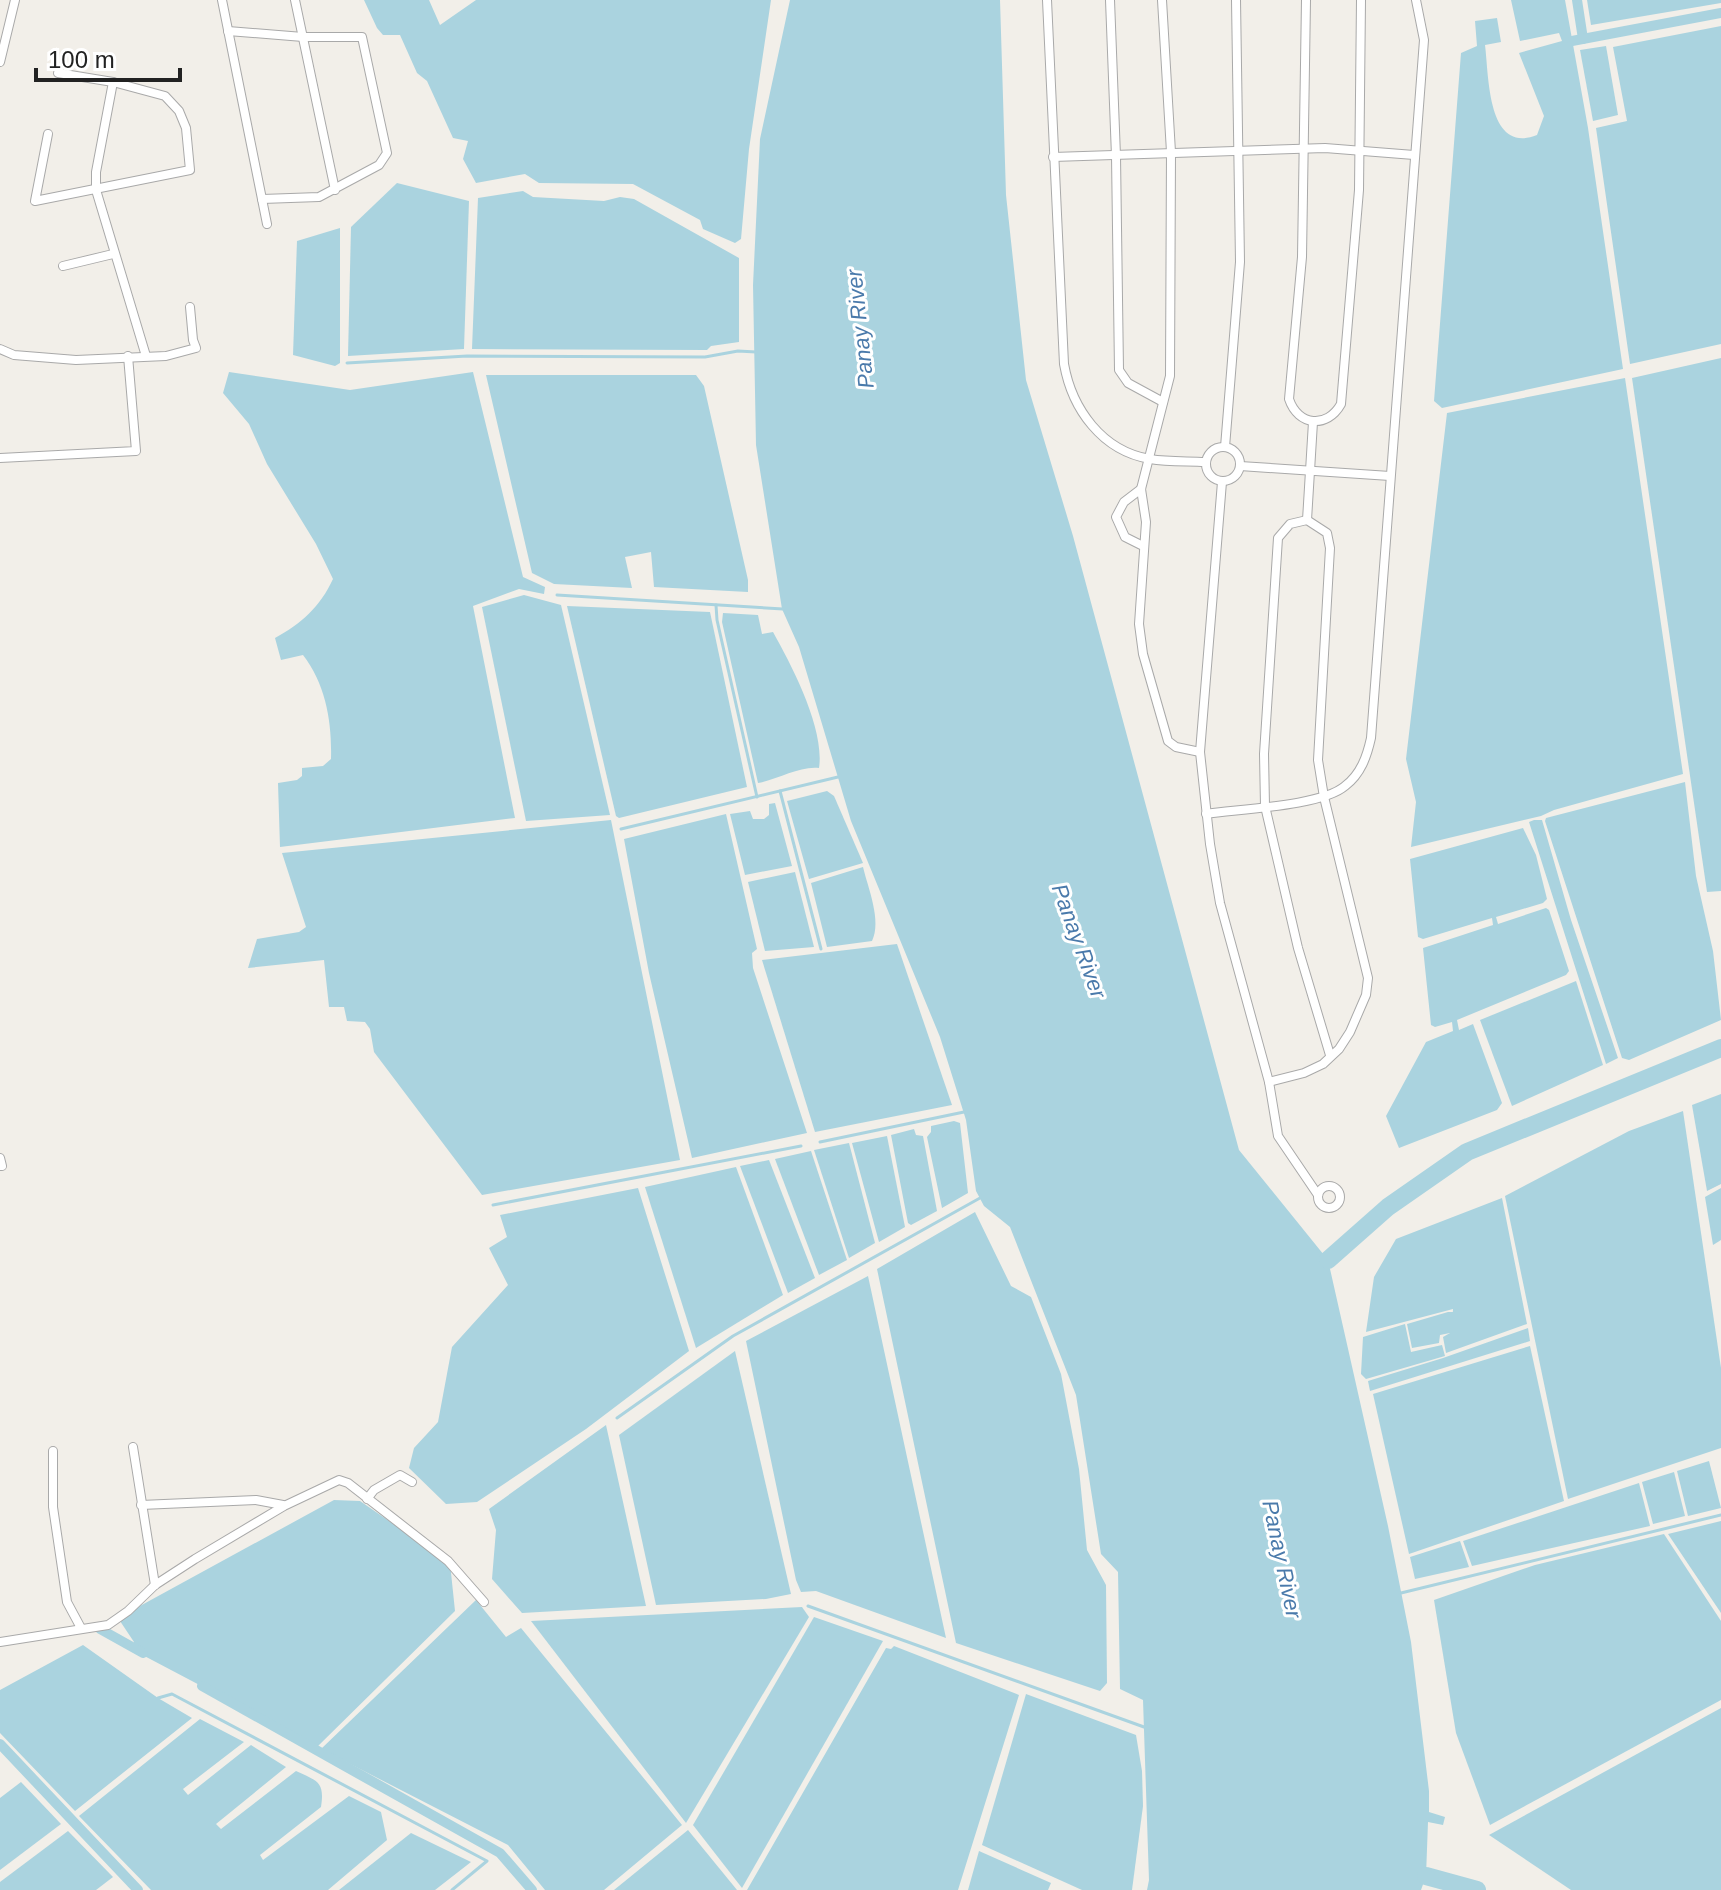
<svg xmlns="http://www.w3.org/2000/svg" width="1721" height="1890" viewBox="0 0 1721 1890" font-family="Helvetica,sans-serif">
<rect width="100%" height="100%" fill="#f2efe9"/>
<g fill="#aad3df">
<polygon points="364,0 429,0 440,25 476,0 771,0 749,149 741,239 735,243 703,229 700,220 633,184 539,183 525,174 476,183 463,159 468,141 453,138 427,81 417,73 400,35 383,35 377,28"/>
<polygon points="790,0 1000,0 1006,195 1026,380 1073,536 1239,1150 1328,1260 1388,1526 1411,1642 1429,1791 1429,1812 1445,1817 1443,1825 1428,1822 1426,1876 1421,1890 1147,1890 1149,1880 1143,1700 1120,1689 1118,1572 1101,1554 1076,1395 1010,1227 984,1206 976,1191 966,1120 940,1037 851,821 799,647 782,609 756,445 753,285 760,139"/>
<path d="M 1511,0 L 1565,0 L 1588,128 L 1623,369 L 1442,408 L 1434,401 L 1461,53 L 1477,46 L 1475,21 L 1497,18 L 1501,42 L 1485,45 C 1489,76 1487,155 1537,135 L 1544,116 L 1519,53 L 1562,41 L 1559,33 L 1520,41 Z"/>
<polygon points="1587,0 1721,0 1721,3 1591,25"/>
<polygon points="1721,26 1721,344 1630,364 1596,128 1627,121 1613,47"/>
<polygon points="1606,46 1618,115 1593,121 1580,50"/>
<polygon points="397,183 469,201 464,349 348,356 351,227"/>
<polygon points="523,191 533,197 604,201 620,197 634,199 739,258 739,342 711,346 707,350 472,349 478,198"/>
<polygon points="340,228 340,363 335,366 293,355 297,241"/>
<polygon points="1721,358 1721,891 1707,892 1632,378"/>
<path d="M 229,372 L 350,390 L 473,372 L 523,577 L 545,587 L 544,594 L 519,589 L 473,606 L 515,818 L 280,847 L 278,783 L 297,780 L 302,776 L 302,768 L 323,766 L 331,759 C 332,722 326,685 303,655 L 281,660 L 275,638 C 301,624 320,607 333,579 L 316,544 L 267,464 L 249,424 L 223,393 Z"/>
<polygon points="486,375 696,375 704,386 748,580 748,592 654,587 651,552 625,557 632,588 554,584 532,573"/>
<polygon points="1625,378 1683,774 1554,810 1541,816 1411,847 1416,802 1406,759 1447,413"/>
<polygon points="524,595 561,605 610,815 526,821 482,607"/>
<polygon points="567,606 710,612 747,787 619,818 616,816"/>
<path d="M 723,613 L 758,615 L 762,634 L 773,632 C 792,666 825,729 819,768 C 799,766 779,779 758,783 L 722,622 Z"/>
<polygon points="1685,782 1696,876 1713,951 1721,1020 1629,1060 1622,1058 1545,821 1546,818"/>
<polygon points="827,791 834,796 863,863 809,879 787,801"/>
<polygon points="775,803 792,866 745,875 730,814 750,811 753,819 764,819 769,815 769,804"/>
<polygon points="726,814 757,949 752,953 753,968 807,1133 692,1158 649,973 624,839"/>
<polygon points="611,820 680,1160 482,1195 374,1052 370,1029 365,1022 347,1021 344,1007 329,1007 324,960 248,968 257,939 299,932 306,927 282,853"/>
<polygon points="1534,820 1542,820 1571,920 1618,1058 1606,1064 1529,822"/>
<polygon points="1523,828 1536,855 1547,899 1543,903 1496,917 1498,924 1546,908 1549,910 1569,971 1566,975 1457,1020 1459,1030 1473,1024 1502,1103 1497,1110 1399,1148 1386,1116 1426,1042 1453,1031 1452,1022 1435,1027 1431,1025 1423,948 1493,925 1492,918 1423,939 1418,937 1410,859"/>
<path d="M 863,867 C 868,888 882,921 872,941 L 827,947 L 811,883 Z"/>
<polygon points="795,872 814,947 765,951 748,882"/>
<polygon points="897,944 952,1105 815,1132 762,960"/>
<polygon points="1576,981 1603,1065 1512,1106 1480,1020"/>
<polygon points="1721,1094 1721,1184 1707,1191 1692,1105"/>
<polygon points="1683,1111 1721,1368 1721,1448 1568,1499 1505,1196 1629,1131"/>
<polygon points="954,1121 960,1123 968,1193 942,1208 927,1137 931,1132 931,1126"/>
<polygon points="914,1129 916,1135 923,1136 937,1211 911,1225 908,1223 891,1135"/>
<polygon points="887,1136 905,1227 879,1242 852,1143"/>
<polygon points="849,1143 875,1243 849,1258 814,1150"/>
<polygon points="811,1151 847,1260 819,1275 775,1159"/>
<polygon points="769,1160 815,1278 788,1293 740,1166"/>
<polygon points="736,1167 783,1295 696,1348 645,1187"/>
<polygon points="638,1188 689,1351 586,1429 477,1502 446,1504 409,1468 414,1448 438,1422 452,1347 508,1285 489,1248 507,1237 500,1215"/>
<polygon points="1721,1188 1721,1240 1713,1245 1705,1197"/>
<polygon points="1502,1198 1527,1324 1446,1353 1443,1337 1450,1333 1440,1335 1439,1343 1412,1348 1407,1324 1448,1312 1453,1312 1452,1326 1453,1309 1366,1332 1374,1277 1396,1239"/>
<polygon points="975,1212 1011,1286 1031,1297 1061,1374 1079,1469 1087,1550 1106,1585 1107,1683 1100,1691 956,1643 877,1269"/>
<polygon points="868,1276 946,1638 816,1591 801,1592 796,1580 746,1341"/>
<polygon points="1405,1324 1411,1352 1442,1345 1445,1356 1366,1379 1361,1374 1363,1337"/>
<polygon points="1528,1328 1530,1341 1370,1391 1368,1381 1443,1358"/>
<polygon points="1530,1346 1564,1501 1409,1554 1373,1394"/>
<polygon points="735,1351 791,1594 766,1599 656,1605 619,1435"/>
<polygon points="606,1425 646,1606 522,1613 492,1579 496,1530 489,1509"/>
<polygon points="1709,1461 1721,1508 1688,1516 1677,1471"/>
<polygon points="1674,1472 1685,1516 1653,1524 1642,1482"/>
<polygon points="1639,1483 1650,1526 1472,1566 1463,1541"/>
<polygon points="334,1500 360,1501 450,1563 455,1611 317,1747 133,1650 134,1642 118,1618"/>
<polygon points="1721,1521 1721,1613 1668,1534"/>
<polygon points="1664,1534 1721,1621 1721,1700 1490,1825 1456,1733 1434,1600 1535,1565"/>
<polygon points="1460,1541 1469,1567 1415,1579 1410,1557"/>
<polygon points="476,1600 506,1637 521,1628 682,1825 604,1890 545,1890 508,1845 321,1749"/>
<polygon points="802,1607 809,1617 686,1823 531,1621"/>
<polygon points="814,1617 883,1641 742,1888 693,1825"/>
<polygon points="83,1645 158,1698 192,1718 75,1811 0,1733 0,1690"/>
<polygon points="894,1646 1019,1695 958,1890 747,1890 886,1648 891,1649"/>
<polygon points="1026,1694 1136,1735 1142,1771 1143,1806 1132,1890 1082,1890 982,1845"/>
<polygon points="1721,1708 1721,1890 1571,1890 1489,1835"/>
<path d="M 200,1719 L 244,1742 L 183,1789 L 188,1795 L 251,1745 L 286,1767 L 216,1824 L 221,1829 L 296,1771 C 317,1781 325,1781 321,1807 L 260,1855 L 263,1860 L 349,1796 L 381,1812 L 387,1840 L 328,1890 L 151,1890 L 79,1816 Z"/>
<polygon points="21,1782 61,1824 0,1870 0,1798"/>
<polygon points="688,1830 737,1890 614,1890"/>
<polygon points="68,1831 113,1877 96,1890 0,1890 0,1882"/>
<polygon points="411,1833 471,1862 435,1890 339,1890"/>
<polygon points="979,1851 1051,1883 1048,1890 968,1890"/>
</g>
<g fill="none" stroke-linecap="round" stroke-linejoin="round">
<g stroke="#aad3df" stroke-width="3">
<polyline points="347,363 467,356 705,357 738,351 756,352"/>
<polyline points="557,595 783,609"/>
<polyline points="716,605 717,620 757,797"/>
<polyline points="780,791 821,949"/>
<polyline points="621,829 838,777"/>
<polyline points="820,1142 964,1112"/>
<polyline points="493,1205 801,1146"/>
<polyline points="617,1418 733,1336 980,1198"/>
<polyline points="1401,1593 1721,1515"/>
<polyline points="808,1606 1144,1727"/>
<polyline points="158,1698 172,1694 487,1861 452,1890"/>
</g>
<g stroke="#aad3df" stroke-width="10">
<polyline points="1577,0 1583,39"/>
<polyline points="1572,41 1721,13"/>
<polyline points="100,1629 143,1653"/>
<polyline points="202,1686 500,1853 532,1890"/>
<polyline points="0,1744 138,1890"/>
</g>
<g stroke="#aad3df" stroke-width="18">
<polyline points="1328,1260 1388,1207 1467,1152 1721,1048"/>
<polyline points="1426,1876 1477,1890"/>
</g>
<defs>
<g id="minor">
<polyline points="222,0 267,224"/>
<polyline points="295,0 335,190"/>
<path d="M 1047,0 L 1064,364 C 1072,409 1102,451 1150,459 C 1168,462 1187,461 1205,462"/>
<polyline points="1110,0 1116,156 1119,370 1128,383 1163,402"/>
<polyline points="1162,0 1171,152 1170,376 1141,489 1146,522 1139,624 1143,654 1168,741 1176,747 1200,752"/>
<path d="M 1306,0 L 1302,257 L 1289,399 C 1298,426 1327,429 1341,404 L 1359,190 L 1361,0"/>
<polyline points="228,31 303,37 362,37 387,153 379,165 319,197 262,199"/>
<polyline points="0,62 15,0"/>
<polyline points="113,82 96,172 96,190 146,356"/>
<polyline points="48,134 35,201 190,170 186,128 179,111 165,96 113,82 58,73"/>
<polyline points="1053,157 1325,148 1414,155"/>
<polyline points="63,266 113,254"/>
<polyline points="0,349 14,355 76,360 166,356 196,348 193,340 190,307"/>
<circle cx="1223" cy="464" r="17"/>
<polyline points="1225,447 1240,262 1236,0"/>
<polyline points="0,458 136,451 128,356"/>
<polyline points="1240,466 1390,476"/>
<polyline points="1222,482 1200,752 1210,844 1220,903 1269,1082 1278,1136 1318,1195"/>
<polyline points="1141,489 1124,502 1116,517 1125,537 1143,546"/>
<polyline points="1307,520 1313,422"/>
<path d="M 1206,814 C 1239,809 1322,806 1345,786 C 1361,774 1367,756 1371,738 L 1424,40 L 1416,0"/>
<polyline points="1269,1082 1304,1073 1323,1064 1339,1049 1350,1032 1366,995 1368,978 1324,797 1318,760 1330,548 1327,533 1307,520 1290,524 1278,538 1264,754 1265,806 1298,948 1330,1055"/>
<polyline points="0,1158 2,1166 0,1166"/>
<circle cx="1329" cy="1197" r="11"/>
<polyline points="133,1447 155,1585"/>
<polyline points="53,1451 53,1507 67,1602 81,1628"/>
<polyline points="367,1499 374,1490 400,1475 412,1482"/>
<polyline points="141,1505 256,1500 283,1505"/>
<polyline points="0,1642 108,1625 128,1611 155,1585 195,1559 284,1506 339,1480 348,1483 448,1561 484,1602"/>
</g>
</defs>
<use href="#minor" stroke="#a9a9a9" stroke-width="10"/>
<use href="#minor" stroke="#fff" stroke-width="8"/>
</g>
<g text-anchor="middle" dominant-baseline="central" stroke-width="6" stroke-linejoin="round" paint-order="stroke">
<g font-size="22" font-style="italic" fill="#4a7aab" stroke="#fff">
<text transform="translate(860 329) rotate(-96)">Panay River</text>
<text transform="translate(1079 941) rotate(70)">Panay River</text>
<text transform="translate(1282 1559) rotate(78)">Panay River</text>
</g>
</g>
<path d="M36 68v12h144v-12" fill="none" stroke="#222222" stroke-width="4"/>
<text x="48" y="68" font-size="24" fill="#222222" stroke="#ffffff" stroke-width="6" paint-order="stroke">100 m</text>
</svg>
